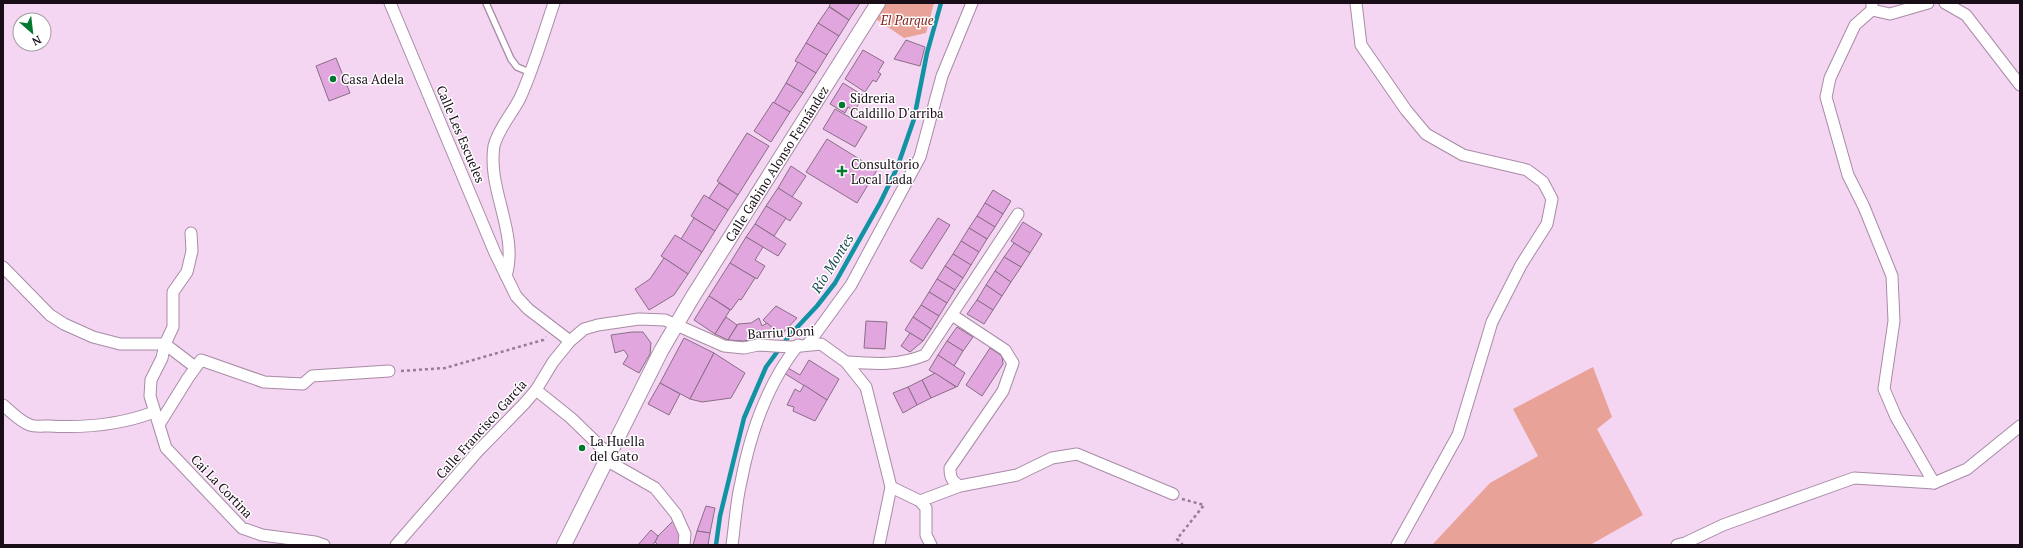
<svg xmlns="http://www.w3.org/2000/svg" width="2023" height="548" viewBox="0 0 2023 548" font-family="'PT Serif',serif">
<rect width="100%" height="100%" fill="#f4d5f2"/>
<g fill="#e9a297">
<polygon points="878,3 934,3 926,33 904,38 870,15"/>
<polygon points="1593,367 1612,417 1597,429 1643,515 1590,545 1432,545 1490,483 1538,456 1513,409"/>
</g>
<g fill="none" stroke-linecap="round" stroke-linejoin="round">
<polyline stroke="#1293a3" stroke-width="4.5" points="716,545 720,516 744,418 766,367 789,336 817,306 835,283 880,203 897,168 914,119 927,53 941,3"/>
</g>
<g fill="#e2a6de" stroke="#896e87">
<polygon points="831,3 860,3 849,20 829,6"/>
<polygon points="829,7 849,20 839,36 818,23"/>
<polygon points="818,23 839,36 827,55 806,43"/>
<polygon points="906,40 925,47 920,66 894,59"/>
<polygon points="806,43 827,55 816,73 795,61"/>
<polygon points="863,50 884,62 878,72 881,74 876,82 873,80 865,92 845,79"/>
<polygon points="336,58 350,93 329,101 316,66"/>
<polygon points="798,62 816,73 803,93 786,83"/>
<polygon points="786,83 803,93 790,112 774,103"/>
<polygon points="843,83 864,96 854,111 848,107 845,113 830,104"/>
<polygon points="773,102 790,112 771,142 754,131"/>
<polygon points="835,109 867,127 855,147 823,129"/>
<polygon points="747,133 769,146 738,195 717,181"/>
<polygon points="827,139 877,170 857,203 806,172"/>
<polygon points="791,166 806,176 792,197 778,188"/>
<polygon points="719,183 738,195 728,210 709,198"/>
<polygon points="778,188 802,203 790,221 766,206"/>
<polygon points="993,190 1011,201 1003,214 985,203"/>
<polygon points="704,195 728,210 715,231 691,216"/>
<polygon points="985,203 1003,214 995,227 977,216"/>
<polygon points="766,206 786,218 774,236 755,224"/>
<polygon points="977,216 995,227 987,239 969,228"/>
<polygon points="694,218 715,231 702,252 681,239"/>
<polygon points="938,218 950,225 922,269 910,261"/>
<polygon points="1023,222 1042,234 1030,253 1011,241"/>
<polygon points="755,224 786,244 778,256 746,237"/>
<polygon points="969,228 987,239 979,252 961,241"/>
<polygon points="675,235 702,252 688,274 661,256"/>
<polygon points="746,237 763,247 755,260 765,266 757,279 730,263"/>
<polygon points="961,241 979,252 971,265 953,254"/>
<polygon points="1014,243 1030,253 1021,267 1004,257"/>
<polygon points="953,254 971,265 963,278 945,266"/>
<polygon points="1004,257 1021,267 1011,282 995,271"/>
<polygon points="664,258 688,274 674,295 649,310 635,289 650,279"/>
<polygon points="730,263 755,278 741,300 739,299 731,310 709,296"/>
<polygon points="945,266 963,278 955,290 937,279"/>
<polygon points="995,271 1011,282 1002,296 986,285"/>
<polygon points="937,279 955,290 947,303 929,292"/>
<polygon points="986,285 1002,296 993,310 977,300"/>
<polygon points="929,292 947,303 939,316 921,305"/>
<polygon points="709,296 730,310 715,334 694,320"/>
<polygon points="977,300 993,310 984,324 967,314"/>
<polygon points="921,305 939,316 931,329 913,317"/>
<polygon points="776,306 797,318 780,336 763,320"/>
<polygon points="726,317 737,325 728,340 715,334"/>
<polygon points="913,317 931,329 923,341 905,330"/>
<polygon points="759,318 762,326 767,323 775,330 756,339 743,341 728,340 738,324 751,323"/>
<polygon points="866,321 887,322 885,349 864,348"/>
<polygon points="957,327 973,337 963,351 947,341"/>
<polygon points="632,332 643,332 651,343 650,354 639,373 623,364 628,356 624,350 615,353 611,335"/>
<polygon points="910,333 923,341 910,352 901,346"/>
<polygon points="684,338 714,353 690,399 660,383"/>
<polygon points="947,341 963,351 954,366 938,355"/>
<polygon points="990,348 1002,356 1003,364 982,396 966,385"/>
<polygon points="714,353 745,373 731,398 702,402 690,399"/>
<polygon points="938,355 965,373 957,387 929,370"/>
<polygon points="809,360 839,379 827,400 784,373 788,368 800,375"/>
<polygon points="935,373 956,387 931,398 922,380"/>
<polygon points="922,380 931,398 917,405 908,387"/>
<polygon points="660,383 680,394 669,415 648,404"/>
<polygon points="804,385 827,400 815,421 793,411 794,407 787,405 795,389 800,392"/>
<polygon points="908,387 917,405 903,413 893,393"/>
<polygon points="706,506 715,508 710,533 697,531"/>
<polygon points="677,517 680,529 680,545 658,545 655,542 658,536"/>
<polygon points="651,530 658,536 655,542 652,545 638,545"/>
<polygon points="697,531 710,533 708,545 693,545"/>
</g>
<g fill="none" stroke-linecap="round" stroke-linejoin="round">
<defs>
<polyline id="service" points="486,3 511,59 517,67 529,72"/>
<g id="minor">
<polyline points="390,3 495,253 516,296 528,309 570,341"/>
<polyline points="1356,3 1361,45 1406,110 1426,134 1463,155 1527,170 1543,182 1552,199 1547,224 1521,265 1492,322 1458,435 1397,545"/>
<polyline points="1945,3 1966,15 2020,85"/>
<polyline points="1872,4 1872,10 1890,14 1928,3"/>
<polyline points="1872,10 1855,25 1830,78 1826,97 1848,175 1864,207 1892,276 1894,321 1884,389 1896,417 1934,483"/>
<polyline points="191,233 192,251 187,272 173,292 173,327 165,344 162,358 151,380 150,396 166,448 242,528 262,535 315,542 324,545"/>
<polyline points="3,267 50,315 64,324 93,337 120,344 165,344 195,367"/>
<path d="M 506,276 C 519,233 487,190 494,146 C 498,129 512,114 520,98 C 533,70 544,32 554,3"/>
<path d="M 952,315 L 1005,350 L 1013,363 L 1003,391 L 950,468 C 950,478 952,481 960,486"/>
<polyline points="808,344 851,285 920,157 942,76 972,3"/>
<path d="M 846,362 C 874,364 899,366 925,355 L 1018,214"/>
<polyline points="536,390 571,418 608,454"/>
<path d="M 3,405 C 10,411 21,422 30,425 C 35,427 43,426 49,426 C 84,428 120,425 154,412"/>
<polyline points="160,423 188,378 201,360 264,382 303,384 312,376 389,371"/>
<polyline points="606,460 655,488 676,514 685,534 684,545"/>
<polyline points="891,487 920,501 926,508 926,535 931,545"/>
<polyline points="920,501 960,486 1017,475 1052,458 1077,454 1173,494"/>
<polyline points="396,545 478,451 524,404 536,390 553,362 570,341 584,329 598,325 639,319 665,320 724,346 744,348 758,345 791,347 821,344 846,362 866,387 891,487 879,545"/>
<path d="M 732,545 C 735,524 736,502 741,482 C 750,434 768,383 798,345"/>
<polyline points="1677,545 1685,543 1723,525 1759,512 1854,478 1934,483 1967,469 2020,426"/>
</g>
<g id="tertiary">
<path id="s1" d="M 564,545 L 661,351 L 692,298 L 878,3"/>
</g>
</defs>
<use href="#service" stroke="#a88ba6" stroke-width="8"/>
<use href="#minor" stroke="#a88ba6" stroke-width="13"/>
<use href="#tertiary" stroke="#a88ba6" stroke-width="16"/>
<g stroke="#947e92" stroke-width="2.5" stroke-dasharray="3 3" stroke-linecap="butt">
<polyline points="401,371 445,368 543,340 546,337"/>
<polyline points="1182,499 1204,505 1177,539 1183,545"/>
</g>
<use href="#service" stroke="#fff" stroke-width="5.5"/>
<use href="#minor" stroke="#fff" stroke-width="11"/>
<use href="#tertiary" stroke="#fff" stroke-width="14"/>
</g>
<g fill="#007930" stroke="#fff" stroke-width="1.5">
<circle cx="333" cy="79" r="4"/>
<circle cx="842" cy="105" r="4"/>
<path d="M840 165h4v4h4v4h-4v4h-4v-4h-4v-4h4z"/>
<circle cx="582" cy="448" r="4"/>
</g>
<g text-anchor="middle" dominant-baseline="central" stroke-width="3" stroke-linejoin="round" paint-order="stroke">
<g font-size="13" font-style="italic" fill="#83231c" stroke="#fff">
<text x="907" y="20">El Parque</text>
</g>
<g font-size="13" fill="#190e18" stroke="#fff" text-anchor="start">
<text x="341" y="79">Casa Adela</text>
<text x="850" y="98">Sidreria<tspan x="850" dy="15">Caldillo D'arriba</tspan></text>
<text x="851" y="164">Consultorio<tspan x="851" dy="15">Local Lada</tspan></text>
<text x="590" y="441">La Huella<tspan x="590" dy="15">del Gato</tspan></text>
</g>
<g font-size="13" fill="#190e18" stroke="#fff">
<text transform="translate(461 134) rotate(67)">Calle Les Escueles</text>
<text stroke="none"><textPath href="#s1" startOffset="437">Calle Gabino Alonso Fernández</textPath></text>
<text transform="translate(781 332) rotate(-3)">Barriu Doni</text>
<text transform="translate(481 429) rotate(-48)">Calle Francisco García</text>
<text transform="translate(222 486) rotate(46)">Cai La Cortina</text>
</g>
<g font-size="14" font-style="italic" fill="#1a4b52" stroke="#fff">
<text transform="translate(832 263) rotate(-58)">Río Montes</text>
</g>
</g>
<rect width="2023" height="548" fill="none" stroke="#190e18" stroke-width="8"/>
<g transform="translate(32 32) rotate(152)"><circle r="19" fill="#ffffff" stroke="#a39fa3"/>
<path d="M0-3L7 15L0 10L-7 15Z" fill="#007930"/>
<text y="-6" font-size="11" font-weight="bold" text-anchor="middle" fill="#190e18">N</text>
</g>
</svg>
